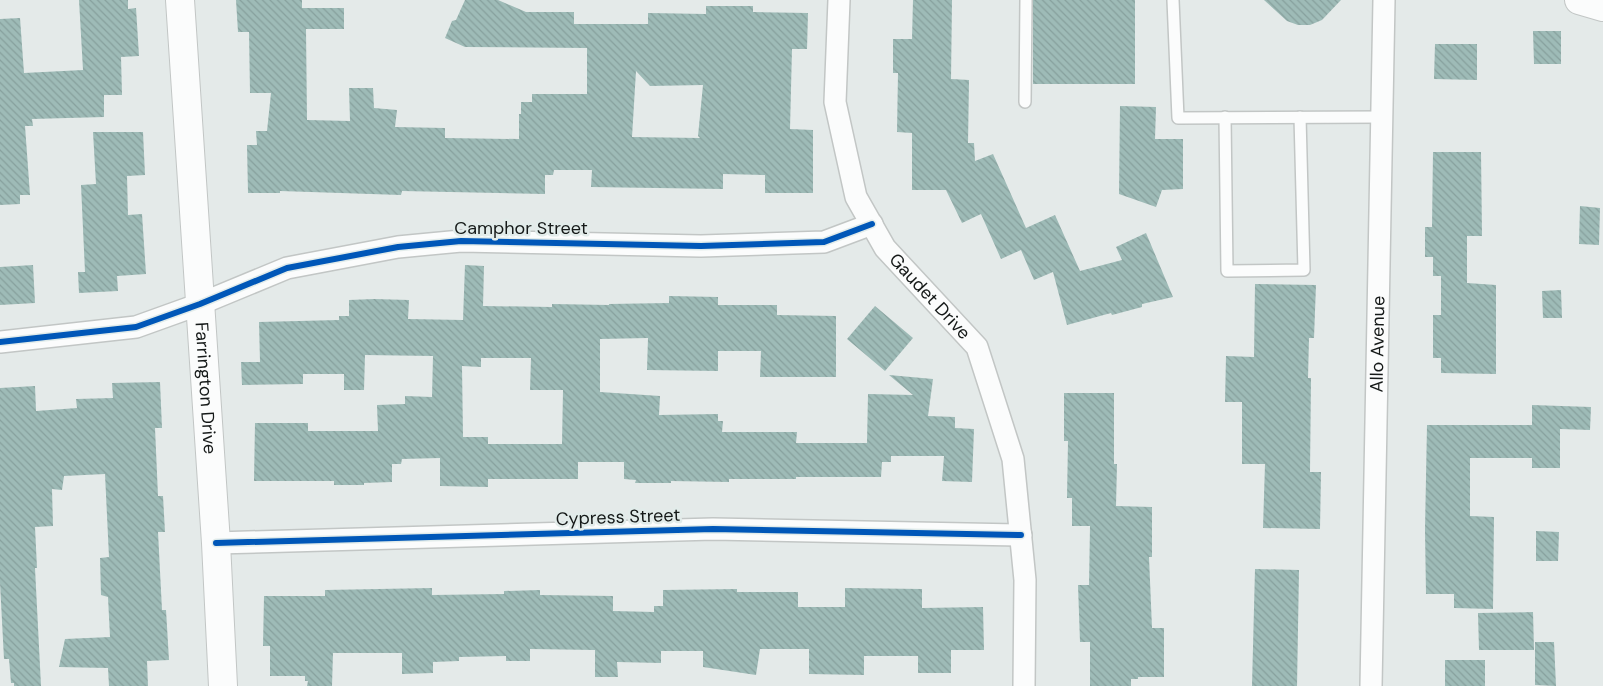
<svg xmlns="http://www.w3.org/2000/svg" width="1603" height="686" viewBox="0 0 1603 686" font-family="'DM Sans',sans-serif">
<defs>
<pattern id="building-back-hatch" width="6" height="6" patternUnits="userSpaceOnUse" patternTransform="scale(1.25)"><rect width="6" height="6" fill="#9ebbb7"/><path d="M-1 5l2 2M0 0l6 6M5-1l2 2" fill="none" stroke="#87a09d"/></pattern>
</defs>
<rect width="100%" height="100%" fill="#e4eae9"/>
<g fill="url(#building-back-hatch)" fill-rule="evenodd">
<polygon points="79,0 128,0 128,9 136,8 139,56 121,57 122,95 104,95 104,117 32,119 33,126 25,126 30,195 20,195 20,204 0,205 0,19 20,18 24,73 83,70"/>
<path d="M 236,0 L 302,0 L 302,8 L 344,8 L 344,29 L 306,29 L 307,120 L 350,121 L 349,88 L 373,88 L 374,108 L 397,110 L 395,127 L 445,128 L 445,138 L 519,139 L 519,114 L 521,114 L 521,102 L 532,102 L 532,94 L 587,94 L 587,48 L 465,47 L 445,38 L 452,21 L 456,20 L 465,0 L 498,0 L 526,12 L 574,12 L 574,24 L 648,24 L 648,13 L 706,14 L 706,6 L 753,6 L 753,12 L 808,13 L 807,49 L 792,49 L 790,129 L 813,130 L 813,193 L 765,193 L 765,175 L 723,174 L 723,189 L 591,187 L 592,170 L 554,170 L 553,175 L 545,175 L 545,194 L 402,191 L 401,195 L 280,191 L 280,193 L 248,193 L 247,145 L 257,145 L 256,131 L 267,131 L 271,93 L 250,93 L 249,32 L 238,32 ZM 636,71 L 650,86 L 703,85 L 698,136 L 700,138 L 632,137 Z"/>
<polygon points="913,0 952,0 951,79 969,80 968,143 974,143 975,161 993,154 1026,228 1055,215 1080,271 1122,260 1116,247 1146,233 1173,297 1142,304 1142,307 1112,315 1111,313 1067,325 1053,272 1034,280 1021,250 1001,259 981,214 962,223 946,190 912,190 912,133 897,132 898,73 893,73 893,39 912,39"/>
<rect x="1033" y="0" width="102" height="84"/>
<polygon points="1264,0 1341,0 1322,20 1310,25 1298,25 1287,21"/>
<polygon points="1533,31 1561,31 1561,64 1534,64"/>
<polygon points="1435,44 1477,44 1477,80 1434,79"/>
<polygon points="1120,106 1156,107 1155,139 1183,139 1183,189 1162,190 1156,207 1119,194"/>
<polygon points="93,132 143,132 145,175 127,176 128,215 142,214 146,274 117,276 118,291 79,293 78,272 85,272 81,185 96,184"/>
<polygon points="1433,152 1481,152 1482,236 1467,236 1467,283 1496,285 1496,374 1441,373 1441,358 1433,358 1433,315 1441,315 1441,276 1433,276 1433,257 1425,257 1425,227 1432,227"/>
<polygon points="1580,206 1600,208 1599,245 1579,244"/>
<polygon points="33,265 35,303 0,305 0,267"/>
<path d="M 465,265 L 484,266 L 483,306 L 552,307 L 552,304 L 609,305 L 609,304 L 669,303 L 669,296 L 718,297 L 718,305 L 777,305 L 777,315 L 836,316 L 836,377 L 760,377 L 761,351 L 718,351 L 718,371 L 647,370 L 648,338 L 600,339 L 600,392 L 660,396 L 659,415 L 718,414 L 718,421 L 723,421 L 722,432 L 797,432 L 796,443 L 867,443 L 868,394 L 913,395 L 889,375 L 933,379 L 928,416 L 955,417 L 955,428 L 974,429 L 972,482 L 942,481 L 944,456 L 891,456 L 891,462 L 882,462 L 881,477 L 796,477 L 796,479 L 729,479 L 729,482 L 671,481 L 671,483 L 635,483 L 636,480 L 624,479 L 624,462 L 578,462 L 578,479 L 488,479 L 488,487 L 440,486 L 440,458 L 402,459 L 401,464 L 392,464 L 392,482 L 364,483 L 364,485 L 334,485 L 334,481 L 254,481 L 255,423 L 308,423 L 308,431 L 378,431 L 377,405 L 405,404 L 405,396 L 432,397 L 433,356 L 365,355 L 364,390 L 344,390 L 344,374 L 303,374 L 303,384 L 242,385 L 241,362 L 260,362 L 259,322 L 339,320 L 339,316 L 349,316 L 349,300 L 374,299 L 409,300 L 408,319 L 463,320 ZM 481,358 L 531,358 L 530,390 L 563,390 L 562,444 L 488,444 L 488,437 L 463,437 L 462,366 L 481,367 Z"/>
<polygon points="1255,284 1316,285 1314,338 1309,338 1308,378 1311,378 1310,472 1321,472 1320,529 1263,528 1265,464 1242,464 1242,402 1225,402 1226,356 1254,357"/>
<polygon points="1561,290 1562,318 1543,318 1542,291"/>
<polygon points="875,306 913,338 885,371 847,339"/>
<polygon points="160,382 162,428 155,428 158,496 163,496 165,532 158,532 162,610 166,610 169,660 147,661 148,686 109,686 108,668 59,667 65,639 110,637 108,597 101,595 100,558 109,557 105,474 64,476 62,490 52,489 53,526 35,527 37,568 35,568 41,686 14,686 14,683 11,683 9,659 4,659 0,583 0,388 35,386 36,411 77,408 76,399 113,398 112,383"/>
<polygon points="1064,393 1114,393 1114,464 1117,464 1116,506 1152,507 1152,557 1149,557 1152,628 1164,628 1164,677 1138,677 1138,679 1131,679 1131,686 1090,686 1090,642 1080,642 1078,585 1089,585 1090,526 1072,526 1072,498 1067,498 1068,441 1064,441"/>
<polygon points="1532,405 1591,407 1590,430 1560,429 1560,468 1532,468 1532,458 1470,458 1470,516 1494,517 1493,609 1454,608 1454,594 1426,594 1425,530 1427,425 1532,425"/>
<polygon points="1536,531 1559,532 1558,561 1536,561"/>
<polygon points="1255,569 1299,570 1297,686 1252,686"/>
<polygon points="432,588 432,595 504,594 504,591 540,590 540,595 613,596 613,611 654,612 654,606 663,606 663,590 737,589 737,592 798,592 798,607 845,607 845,588 922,589 922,608 983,607 984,650 951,650 951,673 918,673 918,656 864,656 864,675 809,674 809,649 760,649 756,675 703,667 703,651 661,651 661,663 617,662 618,677 595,677 595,650 530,649 530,661 506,661 506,656 459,657 459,661 433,662 433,673 402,674 402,653 333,653 332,686 307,686 308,681 305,681 305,676 270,676 270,646 263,646 264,596 325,596 325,590"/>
<polygon points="1533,612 1534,650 1479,650 1478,613"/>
<polygon points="1535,642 1554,642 1556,686 1535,685"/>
<rect x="1445" y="660" width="40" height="26"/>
</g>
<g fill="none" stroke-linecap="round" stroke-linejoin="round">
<defs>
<g id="service">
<polyline points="1173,0 1178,118 1382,117"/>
<polyline points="1025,102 1026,0"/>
<polyline points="1225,117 1227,271 1304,270 1300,117"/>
</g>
<g id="minor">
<path id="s1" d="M 839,0 L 835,102 L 856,197 L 885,248 L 977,347 L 1013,459 L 1025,580 L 1024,686"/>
<polyline points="0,342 136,327 200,304 287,268 398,247 461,241 701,246 824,242 872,224"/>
<polyline points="216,543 713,529 1021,535"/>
<path id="s2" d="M 1371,686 L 1384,0"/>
</g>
<g id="tertiary">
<path id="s3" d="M 180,0 L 216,543 L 223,686"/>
</g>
<polyline id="secondary" points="1579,0 1603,7"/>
</defs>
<use href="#service" stroke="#c2c6c5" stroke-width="14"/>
<use href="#minor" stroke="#c2c6c5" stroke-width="24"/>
<use href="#tertiary" stroke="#c2c6c5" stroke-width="30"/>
<use href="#secondary" stroke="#c2c6c5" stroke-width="30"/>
<use href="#service" stroke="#fbfcfc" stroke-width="11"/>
<use href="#minor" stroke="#fbfcfc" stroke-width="21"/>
<use href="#tertiary" stroke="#fbfcfc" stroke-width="28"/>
<use href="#secondary" stroke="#fbfcfc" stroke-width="28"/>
<defs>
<g id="cycleway">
<polyline points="0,342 136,327 200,304 287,268 398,247 461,241 701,246 824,242 872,224"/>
<polyline points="216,543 713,529 1021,535"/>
</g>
</defs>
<use href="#cycleway" stroke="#e2ecea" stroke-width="9"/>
<use href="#cycleway" stroke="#0057b8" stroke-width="6"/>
</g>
<g text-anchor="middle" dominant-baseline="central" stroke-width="5" stroke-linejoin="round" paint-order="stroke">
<g font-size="18" fill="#151918" stroke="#e2ecea">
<text x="521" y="228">Camphor Street</text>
<text stroke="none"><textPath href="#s1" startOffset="324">Gaudet Drive</textPath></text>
<text stroke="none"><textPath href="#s2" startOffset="342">Allo Avenue</textPath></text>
<text stroke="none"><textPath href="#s3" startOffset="389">Farrington Drive</textPath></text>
<text transform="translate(618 517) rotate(-2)">Cypress Street</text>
</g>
</g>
</svg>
